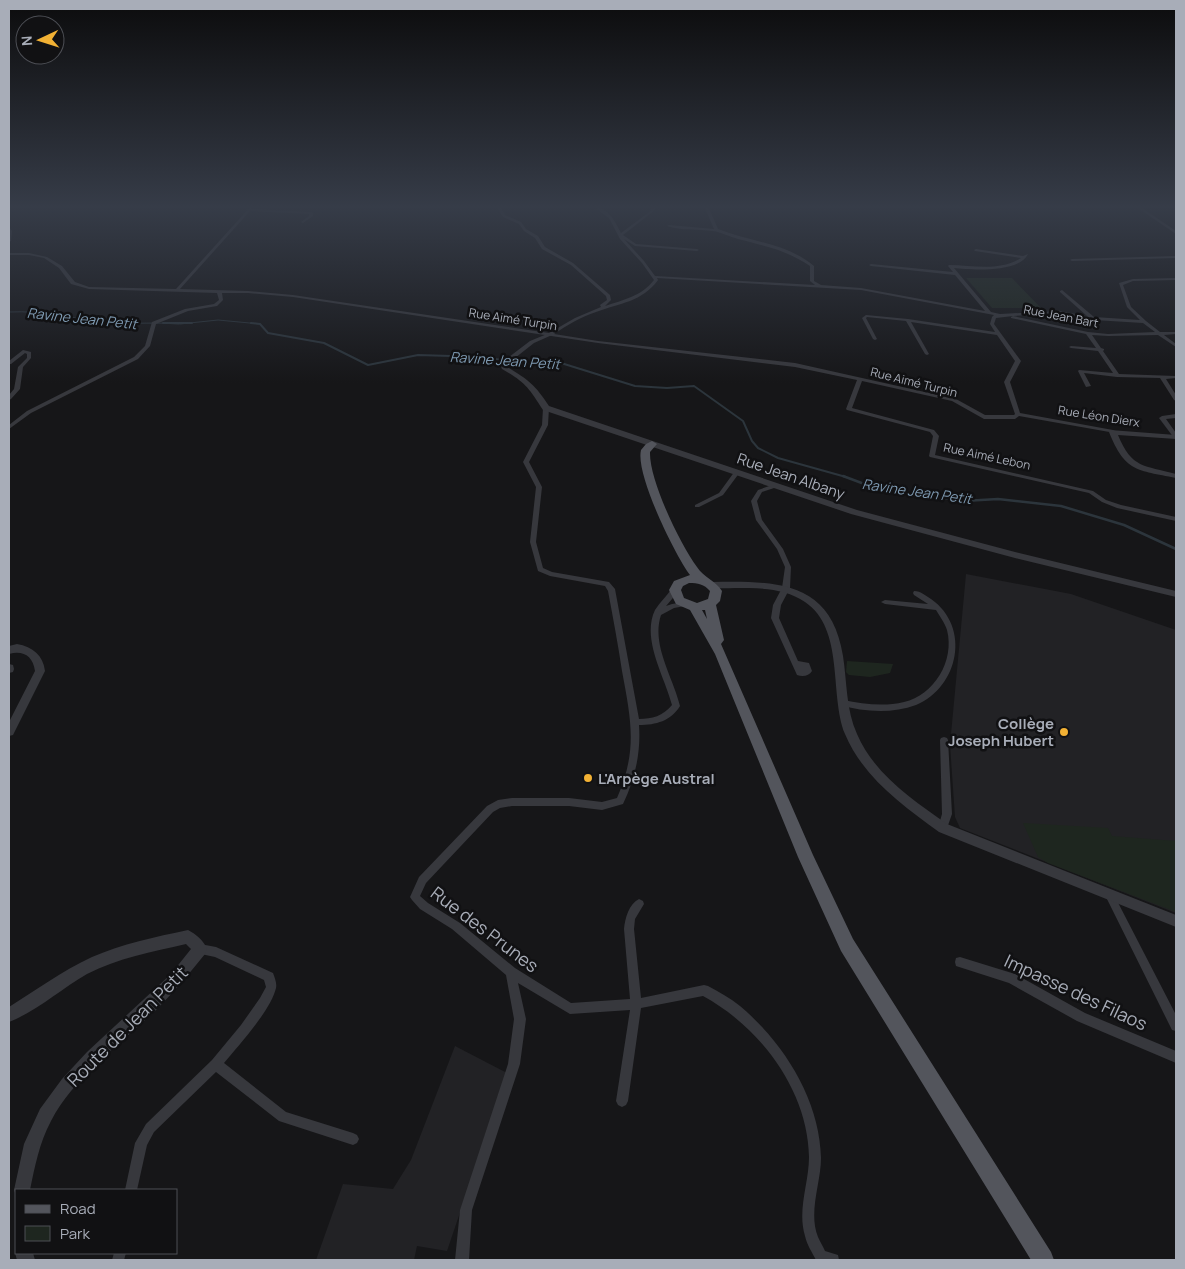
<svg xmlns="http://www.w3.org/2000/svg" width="1185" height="1269" viewBox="0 0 1185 1269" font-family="Manrope,sans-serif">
<rect width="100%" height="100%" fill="#161618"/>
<g fill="#222225">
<polygon points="966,574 1071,594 1176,630 1176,913 960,828 955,817 950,745"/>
<polygon points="455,1046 507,1073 447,1251 417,1246 414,1260 316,1260 343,1184 393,1189 411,1160"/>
</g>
<g fill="#1e261f">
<polygon points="966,278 1012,278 1041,308 992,308"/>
<polygon points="847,661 893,664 890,673 870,677 849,675 846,672"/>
<polygon points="1023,823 1108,828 1112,836 1176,841 1176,912 1048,863 1038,857"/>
</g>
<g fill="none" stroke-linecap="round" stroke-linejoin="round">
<g stroke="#2c353c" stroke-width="1">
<path d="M 9,312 C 44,310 78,320 113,323 C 135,324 157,322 179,324"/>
<polyline points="180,324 218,320 260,324"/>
</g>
<g stroke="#2c353c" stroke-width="2">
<polyline points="112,323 126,323"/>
<polyline points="163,323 192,323"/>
<polyline points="251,323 260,324 268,333 324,343 368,365 418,355 484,357 525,364 561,363 635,386 667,388 694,386 743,421 752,441 758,448 778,458 846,477"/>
</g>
<polyline stroke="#2c353c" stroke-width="2.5" points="843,476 875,488 964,501 998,499 1061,506 1124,525 1176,549"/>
<g fill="#37383d" fill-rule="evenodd">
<path d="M 251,206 L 255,206 L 252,209 L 311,212 L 313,213 L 313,216 L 303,223 L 301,222 L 309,216 L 309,214 L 250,211 L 180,289 L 248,291 L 293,295 L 549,333 L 575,318 L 601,307 L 600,305 L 607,300 L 606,296 L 571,265 L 542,249 L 535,238 L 524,231 L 519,224 L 503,217 L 496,206 L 500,206 L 505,215 L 521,222 L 526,229 L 538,236 L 545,247 L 573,263 L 610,295 L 611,300 L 605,306 C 623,300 642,296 654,280 L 642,263 L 620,239 L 609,218 L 592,206 C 608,207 615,221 621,233 L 648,213 L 651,210 L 651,206 L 655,206 L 655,210 L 623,235 L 636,244 L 697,249 L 699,250 L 697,251 L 635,246 L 624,239 L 644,261 L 655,276 L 815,285 L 810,281 L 810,266 C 784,249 768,247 738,239 C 730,237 721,232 713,231 C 698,229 681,231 667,226 L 669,225 L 714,229 L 704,206 L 708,206 L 718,229 C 750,242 787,243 814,266 L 814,281 L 821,285 L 861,288 L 985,311 L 955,275 L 871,266 L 869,265 L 871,264 L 953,272 L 948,266 L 949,265 C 973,265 998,272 1021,258 L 975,251 L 974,250 L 976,249 L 1023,256 L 1028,254 C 1019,273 972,270 954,268 L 991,312 L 1000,314 L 1059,311 L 1087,316 L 1060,292 L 1060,291 L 1062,290 L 1094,317 L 1140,320 L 1127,307 L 1119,283 L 1133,279 L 1176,278 L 1176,280 L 1133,281 L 1123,285 L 1131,307 L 1146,321 L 1160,332 L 1176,332 L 1176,334 L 1164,335 L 1176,344 L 1176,347 L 1158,335 L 1108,336 L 1092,335 L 1101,348 L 1104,349 L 1104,350 L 1103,351 L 1119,374 L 1176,376 L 1176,378 L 1166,379 L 1176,395 L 1176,401 L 1174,400 L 1160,378 L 1117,377 L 1084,373 L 1091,386 L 1086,387 L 1078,371 L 1079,370 L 1113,373 L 1098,351 L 1071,348 L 1069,347 L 1071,346 L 1096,348 L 1086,334 L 1011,318 L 1011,317 L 1013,316 L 996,318 L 994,324 L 1021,361 L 1010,382 L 1020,413 L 1113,430 L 1115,431 L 1115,433 L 1019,416 L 1015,419 L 984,419 L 952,401 L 862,381 L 852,408 L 934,430 L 939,436 L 935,455 L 1093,491 L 1106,500 L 1121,505 L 1176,517 L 1176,521 L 1117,508 L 1102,502 L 1089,493 L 930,457 L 929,456 L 933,436 L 930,432 L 847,410 L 846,409 L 857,380 L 795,367 L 598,343 L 293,297 L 248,293 L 222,293 L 223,300 L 217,306 L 188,311 L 156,324 L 150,346 L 138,359 L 31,413 L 9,429 L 9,425 L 27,411 L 134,357 L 145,346 L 152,322 L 185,309 L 214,304 L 219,300 L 217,293 L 89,289 L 71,284 L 59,268 L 44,258 L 29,255 L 9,255 L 9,253 L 29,253 L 47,257 L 62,266 L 75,282 L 89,287 L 176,289 ZM 657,278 L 861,290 L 994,315 L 992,317 L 990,324 L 995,332 L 908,319 L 866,315 L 862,318 L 873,339 L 875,340 L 877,339 L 866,318 L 867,317 L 906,321 L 925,354 L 927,355 L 929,354 L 911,322 L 997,335 L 1015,361 L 1004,382 L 1015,414 L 1014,415 L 985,415 L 956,399 L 795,363 L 598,341 L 554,334 C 567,325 581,317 596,312 C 620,303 642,302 658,280 ZM 1059,313 L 1094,320 L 1143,323 L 1155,332 L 1108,334 L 1088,332 L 1013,316 Z"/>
<polygon points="1135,206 1139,206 1176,231 1176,234"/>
<polygon points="9,227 12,231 11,241 9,242"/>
<polygon points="1176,256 1176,258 1072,261 1070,260 1072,259"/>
<polygon points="23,350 31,352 31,358 23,367 20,389 11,399 9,400 9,395 14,389 18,367 27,358 27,354 25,353 11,364 9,364 9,361"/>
<path d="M 546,406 L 549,408 L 548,425 L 529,462 L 542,487 L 536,542 L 543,568 L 552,572 L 609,582 L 615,589 L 639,719 C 652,719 663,716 672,705 C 665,677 641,639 655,610 C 660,602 667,596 672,588 L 678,588 L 679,590 L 678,592 L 666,606 L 672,604 L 685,602 L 689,604 L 685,606 L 674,608 L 661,615 C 651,645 673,677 680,706 C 671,721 656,725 639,725 C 641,753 635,779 623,804 L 602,810 L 569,806 L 512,806 L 500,808 L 493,812 L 426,883 L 420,896 L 428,903 L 460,923 L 515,968 L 571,1003 L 630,999 L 624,929 C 625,918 629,904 639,899 L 643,901 L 644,904 L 635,919 L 634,929 L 641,998 L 704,985 L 708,986 C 719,992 730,998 740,1006 C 784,1043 820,1100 821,1158 C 821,1183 808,1212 818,1237 C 820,1242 823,1246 825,1251 L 838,1255 L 839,1260 L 816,1260 C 812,1252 807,1245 805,1236 C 797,1210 809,1183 809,1157 C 808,1090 760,1027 703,996 L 641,1008 L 628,1101 L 626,1105 L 622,1107 L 618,1105 L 616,1101 L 630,1010 L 570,1014 L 518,983 L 526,1019 L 520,1064 L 472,1210 L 469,1260 L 455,1260 L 460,1210 L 508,1064 L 514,1019 L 506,975 L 452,929 L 420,909 L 412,900 L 410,897 L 419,877 L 487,806 L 498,800 L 512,798 L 569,798 L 602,802 L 617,798 C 638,750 631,720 622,671 C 618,644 613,618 608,591 L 605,586 L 550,576 L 538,571 L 530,542 L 536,487 L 523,462 L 542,425 L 543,408 Z"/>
<polygon points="1176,414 1176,418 1166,419 1176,433 1176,439 1174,438 1159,418 1162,416"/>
<polygon points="737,470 740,472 723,495 699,507 695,507 695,505 719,493 735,471"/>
<path d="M 775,484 L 778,486 L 777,487 L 762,492 L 757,501 L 762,520 L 783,549 L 791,567 L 790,588 L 781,605 L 779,618 L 798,661 L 809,663 L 812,671 C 809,676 803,677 797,675 L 771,618 L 773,605 L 782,588 L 785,567 L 777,549 L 756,520 L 751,501 L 758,490 Z"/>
<path d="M 914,591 C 921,591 926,596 931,599 C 971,627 959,687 916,705 C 892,714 864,712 840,705 L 839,703 L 840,701 L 843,700 C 863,704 884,707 904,702 C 934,695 955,661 947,630 C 945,623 940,617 936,610 L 885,604 L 881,602 L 885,600 L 928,604 L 914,595 L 913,593 Z"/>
<polygon points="944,737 947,738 948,740 952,814 946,831 943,832 940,831 938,828 942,814 940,740 941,738"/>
<polygon points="1109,889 1112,891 1176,1015 1176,1031 1172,1030 1106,897 1104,894 1106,891"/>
<path d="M 200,944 L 216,947 L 273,973 C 275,978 277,984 276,988 C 271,1010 239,1045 224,1063 L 286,1112 L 353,1133 L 357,1135 L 359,1139 L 357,1143 L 353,1145 L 279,1121 L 216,1072 L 154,1132 L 147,1145 L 137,1190 L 125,1190 L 135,1143 L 146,1124 L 212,1060 L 241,1025 L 260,998 L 266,987 L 264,980 L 215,957 L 196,953 L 195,949 L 196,945 Z"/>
<polygon points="960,957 1015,974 1085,1013 1176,1051 1176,1063 1077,1021 1009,983 956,966 955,962 956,958"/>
<polygon points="114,1253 126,1253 124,1260 112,1260"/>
</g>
<g fill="#37383d" fill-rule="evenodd">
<path d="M 547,334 L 552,335 L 534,343 L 506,365 L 507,367 C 529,380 535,385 549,406 L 857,510 L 1015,552 L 1176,591 L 1176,597 L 1015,558 L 851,514 L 543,410 C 528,387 526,383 502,369 L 500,364 L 530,341 Z"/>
<path d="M 1110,430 L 1176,435 L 1176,439 L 1118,435 C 1132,469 1144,465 1176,474 L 1176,478 C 1137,470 1125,472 1109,432 Z"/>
<path d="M 712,582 C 775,581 831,580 843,656 C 847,682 846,710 857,734 C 874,774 913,800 947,824 L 1176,915 L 1176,927 L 939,832 C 902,805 863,777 845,734 C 829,694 845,629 805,602 C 785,588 759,588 735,588 C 727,588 717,589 709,587 L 707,585 L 709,583 Z"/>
<path d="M 17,644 C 33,647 43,655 45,671 L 13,735 L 9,736 L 9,722 L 35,671 C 33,656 23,650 9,654 L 9,646 Z"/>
<polygon points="9,664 13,665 14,669 13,672 9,673"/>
<path d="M 188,930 C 196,934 204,941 207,949 L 205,954 C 189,974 173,993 155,1011 C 119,1045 74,1077 51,1121 C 39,1144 35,1166 30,1190 L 16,1190 L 16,1196 L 14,1190 L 24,1144 L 40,1109 L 62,1079 L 87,1052 L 171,974 L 191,949 L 186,944 C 152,952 118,958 87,974 C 61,989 37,1011 9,1022 L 9,1007 C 36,990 62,971 92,957 C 122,944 155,937 188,930 Z"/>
<polygon points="16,1251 16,1253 33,1253 35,1260 17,1260 15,1253"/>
</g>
<path fill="#53555c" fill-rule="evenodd" d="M 652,441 L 657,444 L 650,452 C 649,480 680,544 697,567 C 704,578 715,580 722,591 L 720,601 L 716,605 L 724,640 L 721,644 L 813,855 L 853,939 L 1051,1252 L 1054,1260 L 1031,1260 L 841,951 L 798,857 L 715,654 L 690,610 L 676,604 L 669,590 L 674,581 L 690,575 C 675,555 635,474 641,450 L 646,444 ZM 689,583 C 698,583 704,584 710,591 L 708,599 L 697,603 L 684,598 L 681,590 L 683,586 ZM 702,610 L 705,610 L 707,619 Z"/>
</g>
<linearGradient id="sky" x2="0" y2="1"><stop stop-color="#0c0c0d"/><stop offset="0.54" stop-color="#363c48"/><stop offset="1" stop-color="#363c48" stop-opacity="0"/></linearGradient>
<rect width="1185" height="383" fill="url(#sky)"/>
<g fill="#f2b134" stroke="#111113" stroke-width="2">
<circle cx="1064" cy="732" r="5"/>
<circle cx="588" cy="778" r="5"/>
</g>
<g text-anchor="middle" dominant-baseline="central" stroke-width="5" stroke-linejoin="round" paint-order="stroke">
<g font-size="12" fill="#a8adb8" stroke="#111113">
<text transform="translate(1061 316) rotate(11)">Rue Jean Bart</text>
<text transform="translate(513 319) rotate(9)">Rue Aimé Turpin</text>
<text transform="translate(914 382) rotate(14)">Rue Aimé Turpin</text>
<text transform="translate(1099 416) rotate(9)">Rue Léon Dierx</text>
<text transform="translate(987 456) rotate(12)">Rue Aimé Lebon</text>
</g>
<g font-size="14" font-style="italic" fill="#7f9bb3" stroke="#111113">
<text transform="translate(82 318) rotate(6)">Ravine Jean Petit</text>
<text transform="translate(505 360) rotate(4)">Ravine Jean Petit</text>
<text transform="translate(917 491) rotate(8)">Ravine Jean Petit</text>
</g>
<g font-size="15" fill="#a8adb8" stroke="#111113">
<text transform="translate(791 476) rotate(19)">Rue Jean Albany</text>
</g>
<g font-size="15" font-weight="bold" fill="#a8adb8" stroke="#111113" text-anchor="end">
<text x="1054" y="723">Collège<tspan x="1054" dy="17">Joseph Hubert</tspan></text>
<text x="598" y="778" text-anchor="start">L'Arpège Austral</text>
</g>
<g font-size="18" fill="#a8adb8" stroke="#111113">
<text transform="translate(485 929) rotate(37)">Rue des Prunes</text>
<text transform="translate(1076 992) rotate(25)">Impasse des Filaos</text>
<text transform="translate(127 1026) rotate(-45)">Route de Jean Petit</text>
</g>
</g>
<rect width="1185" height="1269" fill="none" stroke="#a8adb8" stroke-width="20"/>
<rect x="15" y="1189" width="162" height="65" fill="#111113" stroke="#4d4f55"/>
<rect x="25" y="1205" width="25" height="8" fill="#53555c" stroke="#4d4f55"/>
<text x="60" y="1214" font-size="15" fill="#a8adb8">Road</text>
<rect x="25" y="1226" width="25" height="15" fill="#1e261f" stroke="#4d4f55"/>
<text x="60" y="1239" font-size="15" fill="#a8adb8">Park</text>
<g transform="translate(40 40) rotate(266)"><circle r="24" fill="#111113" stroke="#4d4f55"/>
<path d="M0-4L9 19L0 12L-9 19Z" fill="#f2b134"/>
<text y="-8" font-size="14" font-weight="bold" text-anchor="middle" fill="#a8adb8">N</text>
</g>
</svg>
